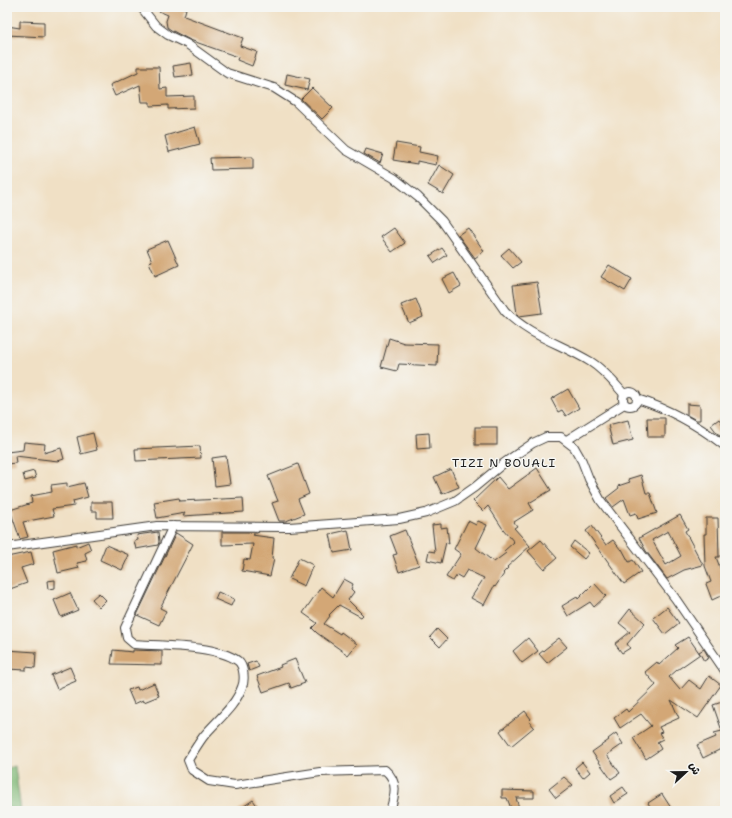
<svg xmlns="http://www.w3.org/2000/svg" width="732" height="818" viewBox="0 0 732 818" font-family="'Shantell Sans','Playpen Sans Arabic',sans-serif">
<rect width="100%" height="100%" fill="#f6f6f2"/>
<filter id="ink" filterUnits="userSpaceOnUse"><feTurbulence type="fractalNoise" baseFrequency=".025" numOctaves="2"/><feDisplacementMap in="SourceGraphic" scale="8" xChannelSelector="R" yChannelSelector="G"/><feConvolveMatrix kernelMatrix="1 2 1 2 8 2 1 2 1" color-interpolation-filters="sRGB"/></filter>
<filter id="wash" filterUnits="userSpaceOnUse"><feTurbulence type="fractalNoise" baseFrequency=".012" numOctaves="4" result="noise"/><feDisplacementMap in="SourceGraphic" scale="16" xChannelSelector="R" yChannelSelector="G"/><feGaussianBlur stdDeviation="0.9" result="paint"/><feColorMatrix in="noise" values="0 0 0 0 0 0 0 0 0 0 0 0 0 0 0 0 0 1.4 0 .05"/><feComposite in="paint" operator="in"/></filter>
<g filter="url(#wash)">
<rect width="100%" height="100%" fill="#f0e0c5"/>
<polygon fill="#7eb775" stroke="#4d6a48" points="15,766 21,811 7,811 7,768"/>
<g id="blocks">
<g fill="#d3a776" fill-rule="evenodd">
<polygon points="149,7 181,7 186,9 184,16 243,38 240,46 257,52 252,66 237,60 238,57 190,40 171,30 167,27 166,21 168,15"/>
<polygon points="20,21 44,22 44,37 7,35 7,26 20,28"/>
<polygon points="191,63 193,75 175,77 173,66"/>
<polygon points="138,67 159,67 160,89 167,88 167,97 194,96 194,108 168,109 168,105 150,106 150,102 142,102 140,85 115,96 110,85 138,72"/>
<polygon points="287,74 310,79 307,90 285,85"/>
<polygon points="312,88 333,108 322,119 301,99"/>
<polygon points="195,127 200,144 169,152 165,136"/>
<polygon points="396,143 420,147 419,152 438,156 436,165 417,161 417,164 393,160"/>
<polygon points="366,149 383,154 380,163 364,154"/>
<polygon points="253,157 253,169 211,170 210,158"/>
<polygon points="439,165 454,175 443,194 428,185"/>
<polygon points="394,228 405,243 392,252 381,237"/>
<polygon points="468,228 484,251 475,258 458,235"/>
<polygon points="168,240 179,265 155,276 149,262 152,261 147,249"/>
<polygon points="442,248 447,255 435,263 430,256"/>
<polygon points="509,248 521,262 513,268 501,255"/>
<polygon points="609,265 632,279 625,291 601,277"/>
<polygon points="454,273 461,286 449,293 442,279"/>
<polygon points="537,282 542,313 519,316 517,314 513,285"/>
<polygon points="416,299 423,317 409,323 401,305"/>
<polygon points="389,338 404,343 438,344 437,366 399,364 397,371 381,367"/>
<polygon points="568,389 579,408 566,416 562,410 558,412 551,399"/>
<polygon points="687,404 700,405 700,420 696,420 687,415"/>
<polygon points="647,418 665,418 665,437 648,437"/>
<polygon points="719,419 725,428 725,439 717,433 711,425"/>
<polygon points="628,420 633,440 613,445 608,425"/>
<rect x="475" y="427" width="22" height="18"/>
<polygon points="93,433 97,450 81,454 77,437"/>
<polygon points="429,433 430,448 417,449 416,434"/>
<polygon points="24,442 45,444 44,453 61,448 64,459 58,461 15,456 16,463 7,464 7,452 23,450"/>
<polygon points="200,446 201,458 136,461 135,449"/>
<polygon points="226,456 230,484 215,486 212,458"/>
<polygon points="298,464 309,494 298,499 304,514 286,521 279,521 272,503 278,501 268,476"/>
<polygon points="537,468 551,490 529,503 533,510 514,522 517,526 514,528 530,546 507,567 508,568 503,573 504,574 495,587 494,586 484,605 471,598 484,578 467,570 462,578 457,575 453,581 446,577 461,554 454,549 468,521 476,525 478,521 487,525 476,548 494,562 506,553 504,551 514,542 503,529 488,506 483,511 473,501 498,477 508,489"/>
<polygon points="451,469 459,487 442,494 434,477"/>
<polygon points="34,471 36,478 25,481 23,474"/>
<polygon points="641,475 646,493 650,493 657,513 638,519 636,513 630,515 624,499 613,507 606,498 619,488 618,486 630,482 628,479"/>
<polygon points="67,483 67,487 84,483 88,497 73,501 74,506 52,509 54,516 23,522 28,537 20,539 10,510 32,503 31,496 52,492 51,485"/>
<polygon points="179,498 180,501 243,498 244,512 183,516 185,513 157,518 154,502"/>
<polygon points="91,502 112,502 113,518 97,518 97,511 91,511"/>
<path d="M 680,515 L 688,529 L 685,531 L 703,565 L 684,570 L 667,579 L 646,551 L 639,538 ZM 668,531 L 681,556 L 666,565 L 652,540 Z"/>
<polygon points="706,518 718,518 719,557 716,557 725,581 725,594 712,600 706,584 711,582 705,566 704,534 706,534"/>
<polygon points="441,524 441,528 447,527 449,544 446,542 441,563 427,560 429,551 435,552 432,525"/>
<polygon points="592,526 606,545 613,540 621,550 622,549 629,562 633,560 641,572 624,584 586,531"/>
<polygon points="348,530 352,550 334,553 330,534"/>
<polygon points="405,530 419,565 399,572 393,555 397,554 390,536"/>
<polygon points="158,532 159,542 158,545 136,549 134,541 138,540 137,535"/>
<polygon points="222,532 259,532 252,535 274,538 272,558 274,559 270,576 242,571 244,559 250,560 253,544 222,545"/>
<polygon points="176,533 193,544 160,608 166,611 159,625 137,615"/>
<polygon points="541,540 557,558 544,569 528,551"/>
<polygon points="574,541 589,553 584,559 570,547"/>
<polygon points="88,542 91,550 85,553 87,561 77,563 79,568 58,573 53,550 76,544 76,547"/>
<polygon points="106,545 129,555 122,570 100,560"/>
<polygon points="31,552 34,564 21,568 27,583 7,590 7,557"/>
<polygon points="299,558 313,565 304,586 289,579"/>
<polygon points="344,579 353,584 351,589 354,592 348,600 363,615 361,617 339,605 329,615 330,616 324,624 340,634 341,632 357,644 348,655 317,633 312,628 317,623 303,613 321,587 333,597"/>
<polygon points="55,580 55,588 48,589 47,581"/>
<polygon points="594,583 606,596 594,607 590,602 568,616 562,606 577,597 578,599"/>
<polygon points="218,592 234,599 231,606 215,599"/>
<polygon points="70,593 78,610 61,617 54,600"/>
<polygon points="99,593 106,600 99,607 92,599"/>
<polygon points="667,607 679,623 665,634 653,618"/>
<polygon points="630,609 645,623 627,644 630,648 622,653 615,644 630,632 619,623"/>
<polygon points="437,629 447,639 440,647 430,637"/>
<polygon points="688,637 700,654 677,670 669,677 680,690 689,680 701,689 709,676 721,685 698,718 671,700 679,718 659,727 662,732 659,733 663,739 657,742 661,749 646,759 633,738 651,726 641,714 620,728 614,718 626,709 628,712 656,685 645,672 657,662 659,665 678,648 675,645"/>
<polygon points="528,638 538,651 522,663 513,651"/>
<polygon points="559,638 567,647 547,663 539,654"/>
<polygon points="704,649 709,658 704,661 699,652"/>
<polygon points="7,650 36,652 35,668 26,667 26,670 7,669"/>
<polygon points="113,650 133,652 133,650 162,651 162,665 111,664"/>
<polygon points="295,659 305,683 291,688 289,683 263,692 257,676 281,667 280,665"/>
<polygon points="256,661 259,667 249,671 247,664"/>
<polygon points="70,667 76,681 57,689 51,675"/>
<polygon points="154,683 159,696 144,702 143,700 134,704 128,690 137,687 138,690"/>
<polygon points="725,701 725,747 703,758 697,745 716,737 714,733 722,731 713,705"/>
<polygon points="525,711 531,719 529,721 534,727 511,746 500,731"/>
<polygon points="616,733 623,744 607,755 620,773 611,779 592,752 609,740 608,739"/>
<polygon points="582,762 590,772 583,778 575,768"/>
<polygon points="564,777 573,785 556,798 549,789"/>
<polygon points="623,787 628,794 614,803 610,796"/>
<polygon points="502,790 534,791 534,798 516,798 520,811 512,811 507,798 502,798"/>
<polygon points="662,794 673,811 653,811 648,803"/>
<polygon points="253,800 261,811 237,811"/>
</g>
</g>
</g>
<g filter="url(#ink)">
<use href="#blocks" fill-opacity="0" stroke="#3c3935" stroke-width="1"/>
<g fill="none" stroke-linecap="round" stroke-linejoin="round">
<defs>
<g id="minor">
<path d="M 141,7 L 156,26 L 168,35 L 187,44 L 227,73 L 274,88 L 296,102 L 346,150 L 394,178 L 418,197 L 442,221 L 505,311 C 529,336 562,344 591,362 C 604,370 614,383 624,394"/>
<circle cx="630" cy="399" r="7"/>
<path d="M 637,399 C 669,409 699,426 725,446"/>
<polyline points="567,440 624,404"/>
<path d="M 173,526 L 125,628 L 127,638 L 134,644 C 161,646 216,645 238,661 C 244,666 245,680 242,687 C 235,707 216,721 203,737 C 198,744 193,752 188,760 L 192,770 L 209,781 L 235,785 L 320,772 L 385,770 C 399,782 395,795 390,811"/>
<polyline points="7,547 157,526 289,527 399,519 426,513 455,501 475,487 504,463 533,443 546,437 561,437 574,447 582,461 589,479 601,501 675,598 725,671"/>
</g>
</defs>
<use href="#minor" stroke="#3c3935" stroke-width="10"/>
<use href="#minor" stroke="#fff" stroke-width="8"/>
</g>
</g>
<g text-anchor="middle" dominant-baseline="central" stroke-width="3" stroke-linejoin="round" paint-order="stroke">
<g font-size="12" letter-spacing="1" fill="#1c1c1c" stroke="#f6f6f2">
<text x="504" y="463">TIZI N BOUALI</text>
</g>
</g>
<rect width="732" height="818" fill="none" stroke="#f6f6f2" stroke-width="24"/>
<g transform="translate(686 772) rotate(68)" stroke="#f6f6f2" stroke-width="3" paint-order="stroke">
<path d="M0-3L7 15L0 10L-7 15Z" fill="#1c1c1c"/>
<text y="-6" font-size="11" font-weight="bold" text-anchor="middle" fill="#1c1c1c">ش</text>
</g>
</svg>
